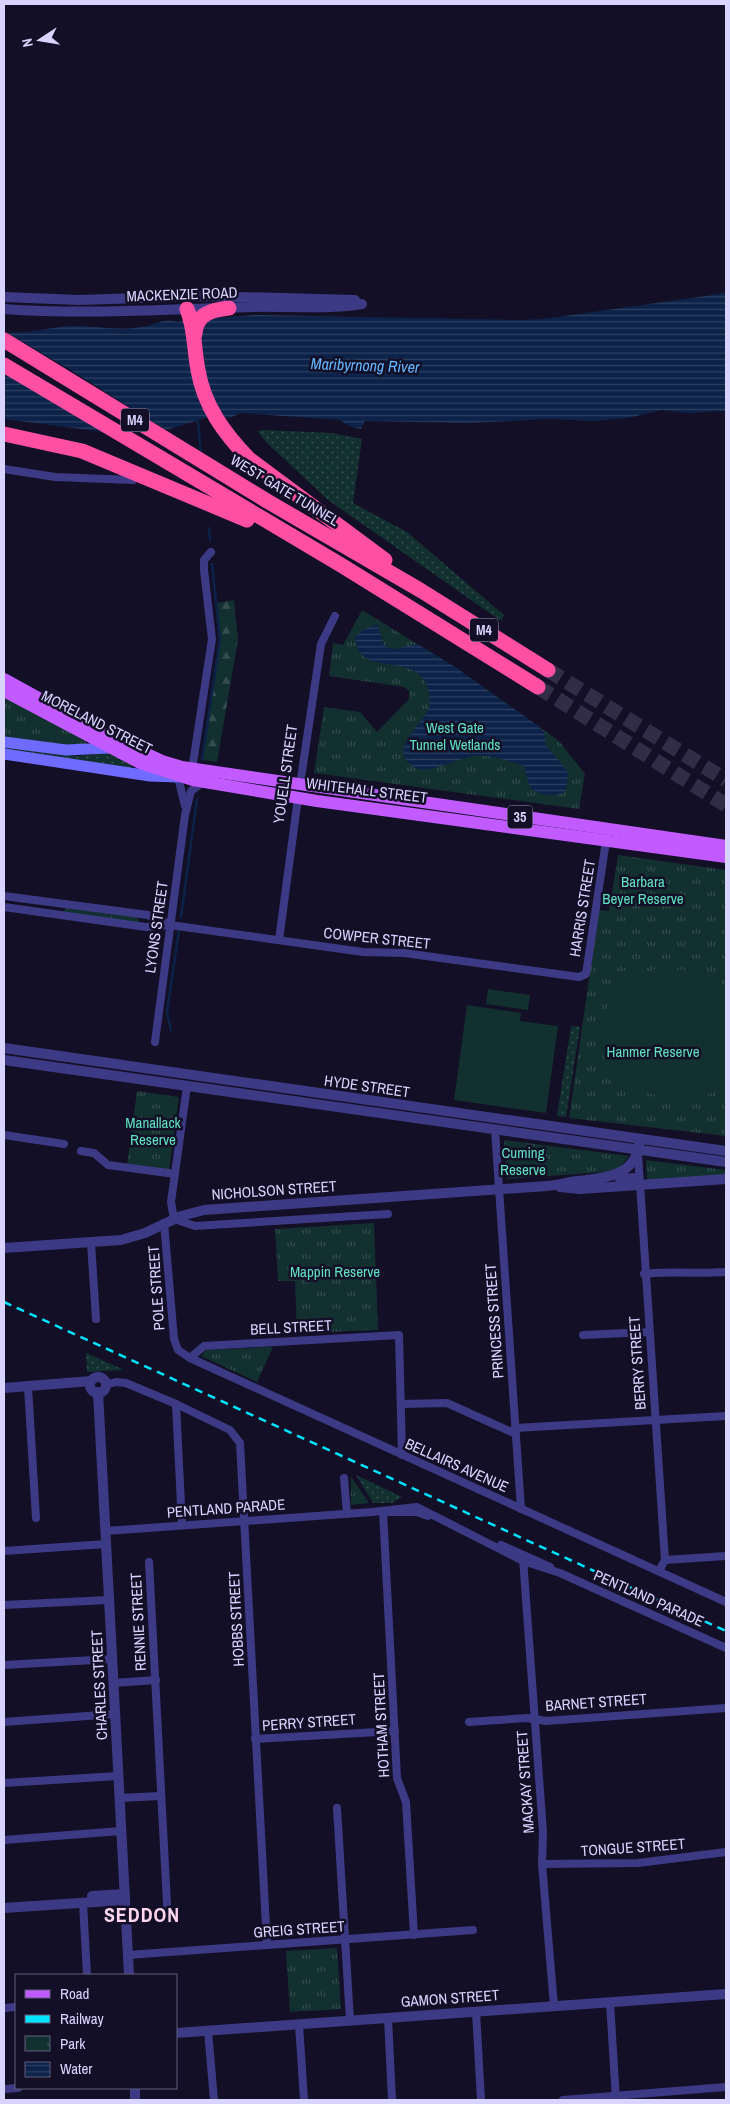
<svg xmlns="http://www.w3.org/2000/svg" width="730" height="2104" viewBox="0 0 730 2104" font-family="'Archivo Narrow',sans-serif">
<defs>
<pattern id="grass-dots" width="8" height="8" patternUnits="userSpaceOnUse" patternTransform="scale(1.25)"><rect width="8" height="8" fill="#12302f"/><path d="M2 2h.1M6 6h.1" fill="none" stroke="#344d4e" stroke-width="1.8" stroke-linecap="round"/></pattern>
<pattern id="forest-firs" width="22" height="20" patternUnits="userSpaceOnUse" patternTransform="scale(1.25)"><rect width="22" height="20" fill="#12302f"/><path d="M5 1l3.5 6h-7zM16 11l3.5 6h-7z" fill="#344d4e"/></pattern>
<pattern id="park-tufts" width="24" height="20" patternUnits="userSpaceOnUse" patternTransform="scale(1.25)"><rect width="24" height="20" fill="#12302f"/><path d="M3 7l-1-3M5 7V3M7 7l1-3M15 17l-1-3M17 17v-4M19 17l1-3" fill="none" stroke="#344d4e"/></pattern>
<pattern id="water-rules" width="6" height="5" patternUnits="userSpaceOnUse" patternTransform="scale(1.25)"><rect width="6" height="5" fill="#0c2248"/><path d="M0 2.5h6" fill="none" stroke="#2f4163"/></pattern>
</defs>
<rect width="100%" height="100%" fill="#130f26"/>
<g fill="url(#grass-dots)">
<polygon points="264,430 332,433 362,439 353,503 407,532 504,615 501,621 328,500 267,443 257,431"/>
<polygon points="4,746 77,756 110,753 132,765 130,770 4,751"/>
<polygon points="571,1026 580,1027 566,1117 557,1116"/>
<polygon points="86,1353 124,1370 87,1372"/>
<polygon points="356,1475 402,1497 392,1503 373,1503"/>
</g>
<polygon fill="url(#forest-firs)" points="234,600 238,640 217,762 202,760 220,639 216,603"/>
<g fill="url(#park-tufts)">
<polygon points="362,610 455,667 559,741 585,774 579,809 314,773 324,707 360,712 377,732 409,699 409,691 404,687 329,676 333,643 343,645"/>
<polygon points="4,696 87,740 85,745 59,745 4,737"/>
<polygon points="618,855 726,870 726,1136 569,1118 599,910 609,911"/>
<polygon points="66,908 136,917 139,921 136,923 63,912"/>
<polygon points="137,1091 179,1097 169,1171 127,1165"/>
<polygon points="504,1140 629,1156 617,1171 507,1179"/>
<polygon points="646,1160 726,1170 726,1175 647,1180"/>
<polygon points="374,1223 378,1330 297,1333 295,1281 278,1281 275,1229"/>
<polygon points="273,1347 257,1382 201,1356 206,1350"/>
<polygon points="351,1477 352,1478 369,1503 351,1505"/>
<polygon points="337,1948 341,2009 290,2012 286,1951"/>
</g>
<g fill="#12302f">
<polygon points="655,969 688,970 724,987 726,991 726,1083 718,1090 698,1099 666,1097 629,1089 606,1066 598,1032 612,997 632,980"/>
<polygon points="488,989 530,995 528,1010 486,1004"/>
<polygon points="467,1005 521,1013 520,1021 558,1026 546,1113 454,1100"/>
<polygon points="325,1311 326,1332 306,1333 304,1313"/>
</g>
<g fill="url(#water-rules)">
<path d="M 726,293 L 726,411 L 688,413 L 662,410 L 628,418 L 594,421 L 550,419 L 469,423 L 365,421 L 361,429 L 349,426 L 340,420 L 241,413 L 230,418 L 217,415 L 169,429 L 126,435 L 4,419 L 4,332 C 29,335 51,326 76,326 C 97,326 120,331 141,327 C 155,325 164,317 178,322 L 184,320 L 256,315 L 519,320 L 544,319 Z"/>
<path d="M 377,624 L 385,647 L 395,649 L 417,644 L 455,667 L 537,725 L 544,732 L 546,745 L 568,772 L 566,791 C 558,797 535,796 530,786 C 527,780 526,772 524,766 C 509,761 490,754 475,756 C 459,757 430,775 416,768 C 384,751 423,725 429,708 C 430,704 430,696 429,692 C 419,647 358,682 355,637 L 363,630 Z"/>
</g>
<polygon fill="#130f26" points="4,331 67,368 169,432 126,437 4,373"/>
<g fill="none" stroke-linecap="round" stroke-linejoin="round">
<g stroke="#0c2248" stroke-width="2.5">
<polyline points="198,422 201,454"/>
<polyline points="209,528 210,540"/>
<polyline points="202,760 220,639 212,564"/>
<polyline points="181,917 197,799"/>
<polyline points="171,1030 167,1012 179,930"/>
</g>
<g stroke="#312d47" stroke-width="15" stroke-dasharray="15 8" stroke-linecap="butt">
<polyline points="548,670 726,780"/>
<polyline points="538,687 726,805"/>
</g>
<g stroke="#3d3a85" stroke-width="8">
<polyline points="4,469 55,477 133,480"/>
<polyline points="192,770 212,639 204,570 204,560 211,552"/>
<polyline points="178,777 185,806"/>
<polyline points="300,785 321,644 335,616"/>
<polyline points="4,896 148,915 168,924"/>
<polyline points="4,907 146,927 170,925 363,952 404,953 579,977 586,974 606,841"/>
<polyline points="279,940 298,798"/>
<polyline points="155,1042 185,815 191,791 203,782"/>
<polyline points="187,1086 171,1202 174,1219 195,1226 388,1214"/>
<polyline points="495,1130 521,1509"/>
<polyline points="4,1135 64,1144"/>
<polyline points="81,1151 94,1153 108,1165 175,1174"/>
<polyline points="638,1154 665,1560 659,1571"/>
<polyline points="164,1223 174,1339 178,1350 190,1358 726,1602"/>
<polyline points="91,1243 96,1319"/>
<path d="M 644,1274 C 672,1271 699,1274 726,1272"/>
<polyline points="583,1335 648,1332"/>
<polyline points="190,1358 204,1346 399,1335 402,1455"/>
<polyline points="105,1385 116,1382 126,1383 176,1404 230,1430 240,1443 267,1945"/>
<polyline points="28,1387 36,1518"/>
<polyline points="176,1404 182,1525"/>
<polyline points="401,1404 447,1403 516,1434"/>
<polyline points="515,1428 726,1416"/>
<polyline points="344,1478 347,1514"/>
<polyline points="383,1511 397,1778 406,1802 414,1935"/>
<polyline points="388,1512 417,1512 428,1516"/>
<polyline points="106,1531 372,1512 417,1507 523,1561 560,1573 726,1648"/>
<polyline points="501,1545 550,1567"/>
<polyline points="4,1551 106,1544"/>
<polyline points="523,1558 543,1832 542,1864 554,2006"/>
<polyline points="665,1560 726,1556"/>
<polyline points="149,1562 167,1904"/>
<polyline points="4,1605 109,1600"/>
<polyline points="4,1665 112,1659"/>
<polyline points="114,1683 156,1680"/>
<polyline points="4,1722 115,1714"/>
<polyline points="469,1722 527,1718 546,1721 726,1708"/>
<polyline points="255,1739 395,1731"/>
<polyline points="4,1783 118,1776"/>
<polyline points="119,1798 161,1796"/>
<polyline points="337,1808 350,2020"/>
<polyline points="4,1840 121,1831"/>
<polyline points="542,1864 638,1863 726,1852"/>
<polyline points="83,1903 87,1975"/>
<polyline points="128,1955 473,1930"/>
<polyline points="610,2002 616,2100"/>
<polyline points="4,2008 16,2007"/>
<polyline points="476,2012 481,2100"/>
<polyline points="388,2018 392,2100"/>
<polyline points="299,2024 304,2100"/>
<polyline points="208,2031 214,2100"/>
<polyline points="4,2089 18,2088"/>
<polyline points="563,2100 726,2087"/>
</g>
<g stroke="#3d3a85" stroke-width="10">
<polyline points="4,297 79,300 201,296 355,300"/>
<path d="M 4,309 C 86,315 169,309 252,307 C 289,306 325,310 362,304"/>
<polyline points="4,1048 726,1151"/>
<polyline points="4,1060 726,1162"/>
<polyline points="620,1179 638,1178"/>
<polyline points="560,1187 580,1189 726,1179"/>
<path d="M 4,1248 L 121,1240 L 145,1233 L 181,1216 L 204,1210 L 547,1186 C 558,1185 568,1182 578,1181 C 604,1178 634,1177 639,1145"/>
<circle cx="98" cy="1385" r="8"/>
<polyline points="4,1388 91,1381"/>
<polyline points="98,1392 129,1975"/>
<polyline points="92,1896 125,1894"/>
<polyline points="4,1908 125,1900"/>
<polyline points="176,2033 726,1994"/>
<polyline points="135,2088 135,2100"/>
</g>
<g stroke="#6f6bff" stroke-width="11">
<polyline points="4,742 66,750 110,748"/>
<polyline points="4,754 150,776 178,777"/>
</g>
<g stroke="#c25bff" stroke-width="12">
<polyline points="4,679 106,735 162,761 182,767 726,846"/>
<polyline points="4,691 140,763 193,780 317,801 726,857"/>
</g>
<g stroke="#ff4fa3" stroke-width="15">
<path d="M 187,309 C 195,328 194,350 198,370 C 204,406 224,433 249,459 L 385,560"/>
<path d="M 195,334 C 196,314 211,310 229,308"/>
<polyline points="4,340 267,501 420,590 548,670"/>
<polyline points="4,365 341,565 538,687"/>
<polyline points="4,434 82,451 247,520"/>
</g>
<polyline stroke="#00e5ff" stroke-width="2.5" stroke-dasharray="8 6" stroke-linecap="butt" points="4,1302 726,1631"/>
</g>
<g text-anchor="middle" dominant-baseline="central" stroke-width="5" stroke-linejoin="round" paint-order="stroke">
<g fill="#130f26" stroke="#9e99be" stroke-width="1">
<rect x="121" y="408.5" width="28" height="23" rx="4"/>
<rect x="470" y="618.5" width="28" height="23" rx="4"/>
<rect x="507.5" y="805.5" width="25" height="23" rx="4"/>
</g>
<g font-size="14" font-weight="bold" fill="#d9d4ff">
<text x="135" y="420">M4</text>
<text x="484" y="630">M4</text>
<text x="520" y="817">35</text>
</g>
<g font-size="15" fill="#d9d4ff" stroke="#130f26">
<text transform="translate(182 294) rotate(-2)">MACKENZIE ROAD</text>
<text transform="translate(285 490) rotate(31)">WEST GATE TUNNEL</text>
<text transform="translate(97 722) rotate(27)">MORELAND STREET</text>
<text transform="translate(285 774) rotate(-82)">YOUELL STREET</text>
<text transform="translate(367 790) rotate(7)">WHITEHALL STREET</text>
<text transform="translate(582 908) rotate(-81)">HARRIS STREET</text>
<text transform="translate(156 927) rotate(-82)">LYONS STREET</text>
<text transform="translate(377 938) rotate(6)">COWPER STREET</text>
<text transform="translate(367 1086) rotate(8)">HYDE STREET</text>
<text transform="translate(274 1190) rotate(-4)">NICHOLSON STREET</text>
<text transform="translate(156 1288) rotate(-94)">POLE STREET</text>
<text transform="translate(494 1321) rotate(-94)">PRINCESS STREET</text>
<text transform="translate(291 1327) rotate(-3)">BELL STREET</text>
<text transform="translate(637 1363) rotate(-94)">BERRY STREET</text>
<text transform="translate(457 1465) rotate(24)">BELLAIRS AVENUE</text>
<text transform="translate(226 1508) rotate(-4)">PENTLAND PARADE</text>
<text transform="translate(649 1598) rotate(24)">PENTLAND PARADE</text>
<text transform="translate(236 1619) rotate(-93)">HOBBS STREET</text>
<text transform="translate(138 1622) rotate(-93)">RENNIE STREET</text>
<text transform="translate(99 1685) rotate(-93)">CHARLES STREET</text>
<text transform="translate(596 1702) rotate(-4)">BARNET STREET</text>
<text transform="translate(309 1722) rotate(-4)">PERRY STREET</text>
<text transform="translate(381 1725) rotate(-93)">HOTHAM STREET</text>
<text transform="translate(525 1782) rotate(-94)">MACKAY STREET</text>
<text transform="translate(633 1847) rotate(-4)">TONGUE STREET</text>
<text transform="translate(299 1929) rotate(-4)">GREIG STREET</text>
<text transform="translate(450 1998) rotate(-4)">GAMON STREET</text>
</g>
<g font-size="15" fill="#5fe0c0" stroke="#130f26">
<text x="455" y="727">West Gate<tspan x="455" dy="17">Tunnel Wetlands</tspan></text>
<text x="643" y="881">Barbara<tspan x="643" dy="17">Beyer Reserve</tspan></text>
<text x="653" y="1051">Hanmer Reserve</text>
<text x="153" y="1122">Manallack<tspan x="153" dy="17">Reserve</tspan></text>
<text x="523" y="1152">Cuming<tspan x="523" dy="17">Reserve</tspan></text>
<text x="335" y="1271">Mappin Reserve</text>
</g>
<g font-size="16" font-style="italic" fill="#62b6ff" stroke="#130f26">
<text transform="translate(365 365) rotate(2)">Maribyrnong River</text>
</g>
<g font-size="20" font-weight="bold" letter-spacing="1" fill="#ffd6f0" stroke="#130f26">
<text x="142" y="1914">SEDDON</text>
</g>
</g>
<rect width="730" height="2104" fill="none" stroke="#d9d4ff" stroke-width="10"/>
<rect x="15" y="1974" width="162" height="115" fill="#130f26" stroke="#625e7d"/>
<rect x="25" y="1990" width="25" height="8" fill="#c25bff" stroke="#625e7d"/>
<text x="60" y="1999" font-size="15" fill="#d9d4ff">Road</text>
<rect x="25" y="2015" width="25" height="8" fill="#00e5ff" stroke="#625e7d"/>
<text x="60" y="2024" font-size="15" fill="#d9d4ff">Railway</text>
<rect x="25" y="2036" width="25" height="15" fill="url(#park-tufts)" stroke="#625e7d"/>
<text x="60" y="2049" font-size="15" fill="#d9d4ff">Park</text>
<rect x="25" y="2062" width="25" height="15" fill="url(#water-rules)" stroke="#625e7d"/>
<text x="60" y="2074" font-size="15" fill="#d9d4ff">Water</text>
<g transform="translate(40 40) rotate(258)" stroke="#130f26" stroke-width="4" paint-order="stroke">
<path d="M0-4L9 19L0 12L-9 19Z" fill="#d9d4ff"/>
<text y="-8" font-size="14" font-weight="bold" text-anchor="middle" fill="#d9d4ff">N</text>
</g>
</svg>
